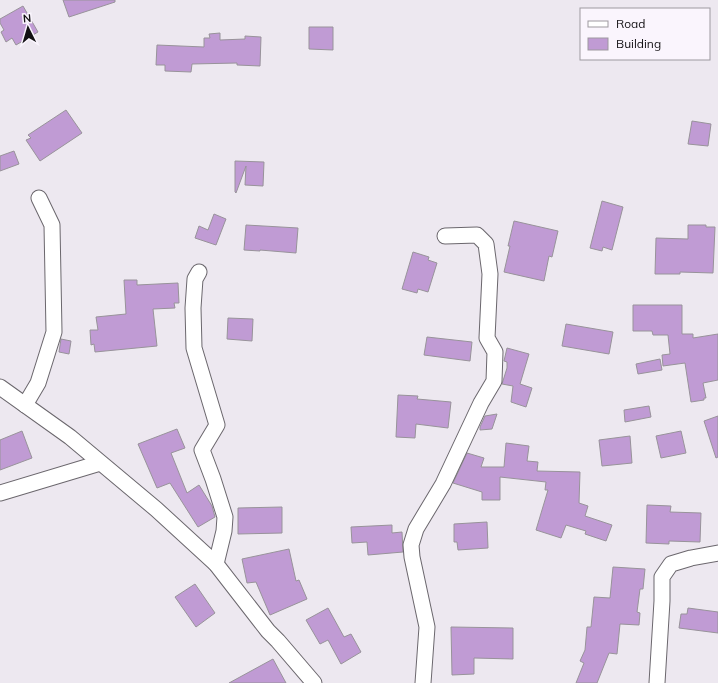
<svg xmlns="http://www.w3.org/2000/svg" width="718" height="683" viewBox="0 0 718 683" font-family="Mulish,sans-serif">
<rect width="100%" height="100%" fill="#ede8f0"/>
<g fill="#c09bd4" stroke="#98939a">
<polygon points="63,0 115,0 115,2 69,17"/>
<polygon points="23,6 38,32 16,45 12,38 6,42 1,32 4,30 0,23 0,19"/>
<polygon points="309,27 333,27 333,50 309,49"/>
<polygon points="220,33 220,40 245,39 245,36 261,37 260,66 237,65 237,63 192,64 191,72 165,71 165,65 156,65 157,45 204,47 204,38 210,38 209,34"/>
<polygon points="66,110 82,133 40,161 26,140 31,138 28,135"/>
<polygon points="692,121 711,124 708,146 688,144"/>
<polygon points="14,151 19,164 0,171 0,156"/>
<polygon points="235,161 264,162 263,186 245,185 246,166 236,193 235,192"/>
<polygon points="602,201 623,207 612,250 603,247 602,251 590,248"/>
<polygon points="214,214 226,219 216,245 195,238 199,226 208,230"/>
<polygon points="514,221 558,231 552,257 549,256 544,281 504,272 510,246 508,246"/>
<polygon points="246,225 298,228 296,253 260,250 260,251 244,250"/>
<polygon points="688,225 706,225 706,227 715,227 713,273 680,272 680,274 655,274 656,238 688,239"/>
<polygon points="413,252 429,257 428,260 437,263 428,292 418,289 417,293 402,289"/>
<polygon points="124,280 137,280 137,285 178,283 179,303 174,303 175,308 153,309 157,346 95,352 94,344 91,345 90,330 98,330 96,317 126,314"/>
<polygon points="633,305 682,305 682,334 693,334 693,338 718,334 718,380 703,383 706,398 704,398 704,400 691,402 685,363 663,366 662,355 670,354 668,335 653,335 652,331 633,331"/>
<polygon points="228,318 253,319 252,341 227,339"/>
<polygon points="566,324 613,332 609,354 562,346"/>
<polygon points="427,337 472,342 470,361 424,355"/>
<polygon points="61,339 71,341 69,354 59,352"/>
<polygon points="507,348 529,354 520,384 532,388 526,407 511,402 513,386 502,384 507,368 507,362 504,361"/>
<polygon points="660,359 662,370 638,374 636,364"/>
<polygon points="398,395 418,396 417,399 451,402 448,428 416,424 415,438 396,437"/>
<polygon points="649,406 651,417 625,422 624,410"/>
<polygon points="497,414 492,429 480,430 480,427 485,416"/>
<polygon points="718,416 718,457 716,458 704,421"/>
<polygon points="177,429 185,448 171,453 187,493 199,485 212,506 215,517 198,527 170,483 157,488 138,444"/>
<polygon points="22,431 32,458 0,470 0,440"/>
<polygon points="681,431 686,453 661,458 656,436"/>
<polygon points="630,436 632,463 602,466 599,440"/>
<polygon points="506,443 529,446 527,461 538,462 537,471 580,472 579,503 588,506 585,516 612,525 606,541 585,534 586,531 566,525 561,538 536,530 548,490 545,490 546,482 500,477 500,500 482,500 482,492 453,483 467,453 484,458 481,467 504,467"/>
<polygon points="647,505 671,506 670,512 701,513 700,542 669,541 669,544 646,543"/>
<polygon points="282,507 282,533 238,534 238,508"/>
<polygon points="487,522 488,548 458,550 457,542 454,542 454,524"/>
<polygon points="392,525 392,533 402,532 403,552 368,555 367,542 352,543 351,527"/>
<polygon points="289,549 296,581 299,580 307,599 270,615 256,582 247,583 242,559"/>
<polygon points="613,567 645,569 643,589 640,589 637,612 640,613 639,625 620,624 617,654 609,653 597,683 576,683 584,663 580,661 585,650 587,627 591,627 594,597 610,598"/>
<polygon points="195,584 215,613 196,627 175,597"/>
<polygon points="328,608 344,637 351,634 361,652 341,664 328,640 320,644 306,620"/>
<polygon points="688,608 718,612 718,633 679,628 681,614 687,614"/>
<polygon points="451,627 513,628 513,659 474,658 474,674 452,675"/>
<polygon points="273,659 286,683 229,683"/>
</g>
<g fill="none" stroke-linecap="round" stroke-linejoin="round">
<defs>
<g id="street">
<polyline points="199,272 195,279 193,308 194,348 217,425 202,450 213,479 225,517 224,531 216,564"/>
<polyline points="0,387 70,437 156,509 216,564 268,631 278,641 314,683"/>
<polyline points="25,405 38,383 54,332 52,225 39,198"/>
<polyline points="0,493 100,463"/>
<polyline points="423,683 427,627 412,557 411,545 416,529 443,484 481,403 494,381 495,352 487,338 490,274 486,244 477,235 445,236"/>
<polyline points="657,683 662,601 662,577 671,564 691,558 718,553"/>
</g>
</defs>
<use href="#street" stroke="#6b676d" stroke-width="17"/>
<use href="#street" stroke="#fff" stroke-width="15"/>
</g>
<rect x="580" y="8" width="130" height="52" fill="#faf5fd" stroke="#9d999f"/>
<rect x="588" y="21" width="20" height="6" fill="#ffffff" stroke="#9d999f"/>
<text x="616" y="28" font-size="12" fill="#121013">Road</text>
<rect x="588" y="38" width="20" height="12" fill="#c09bd4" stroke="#9d999f"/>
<text x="616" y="48" font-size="12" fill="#121013">Building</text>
<g transform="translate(28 28) rotate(355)" stroke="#faf5fd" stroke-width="3" paint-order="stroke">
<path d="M0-3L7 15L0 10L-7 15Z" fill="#121013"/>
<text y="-6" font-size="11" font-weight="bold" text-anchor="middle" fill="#121013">N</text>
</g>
</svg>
